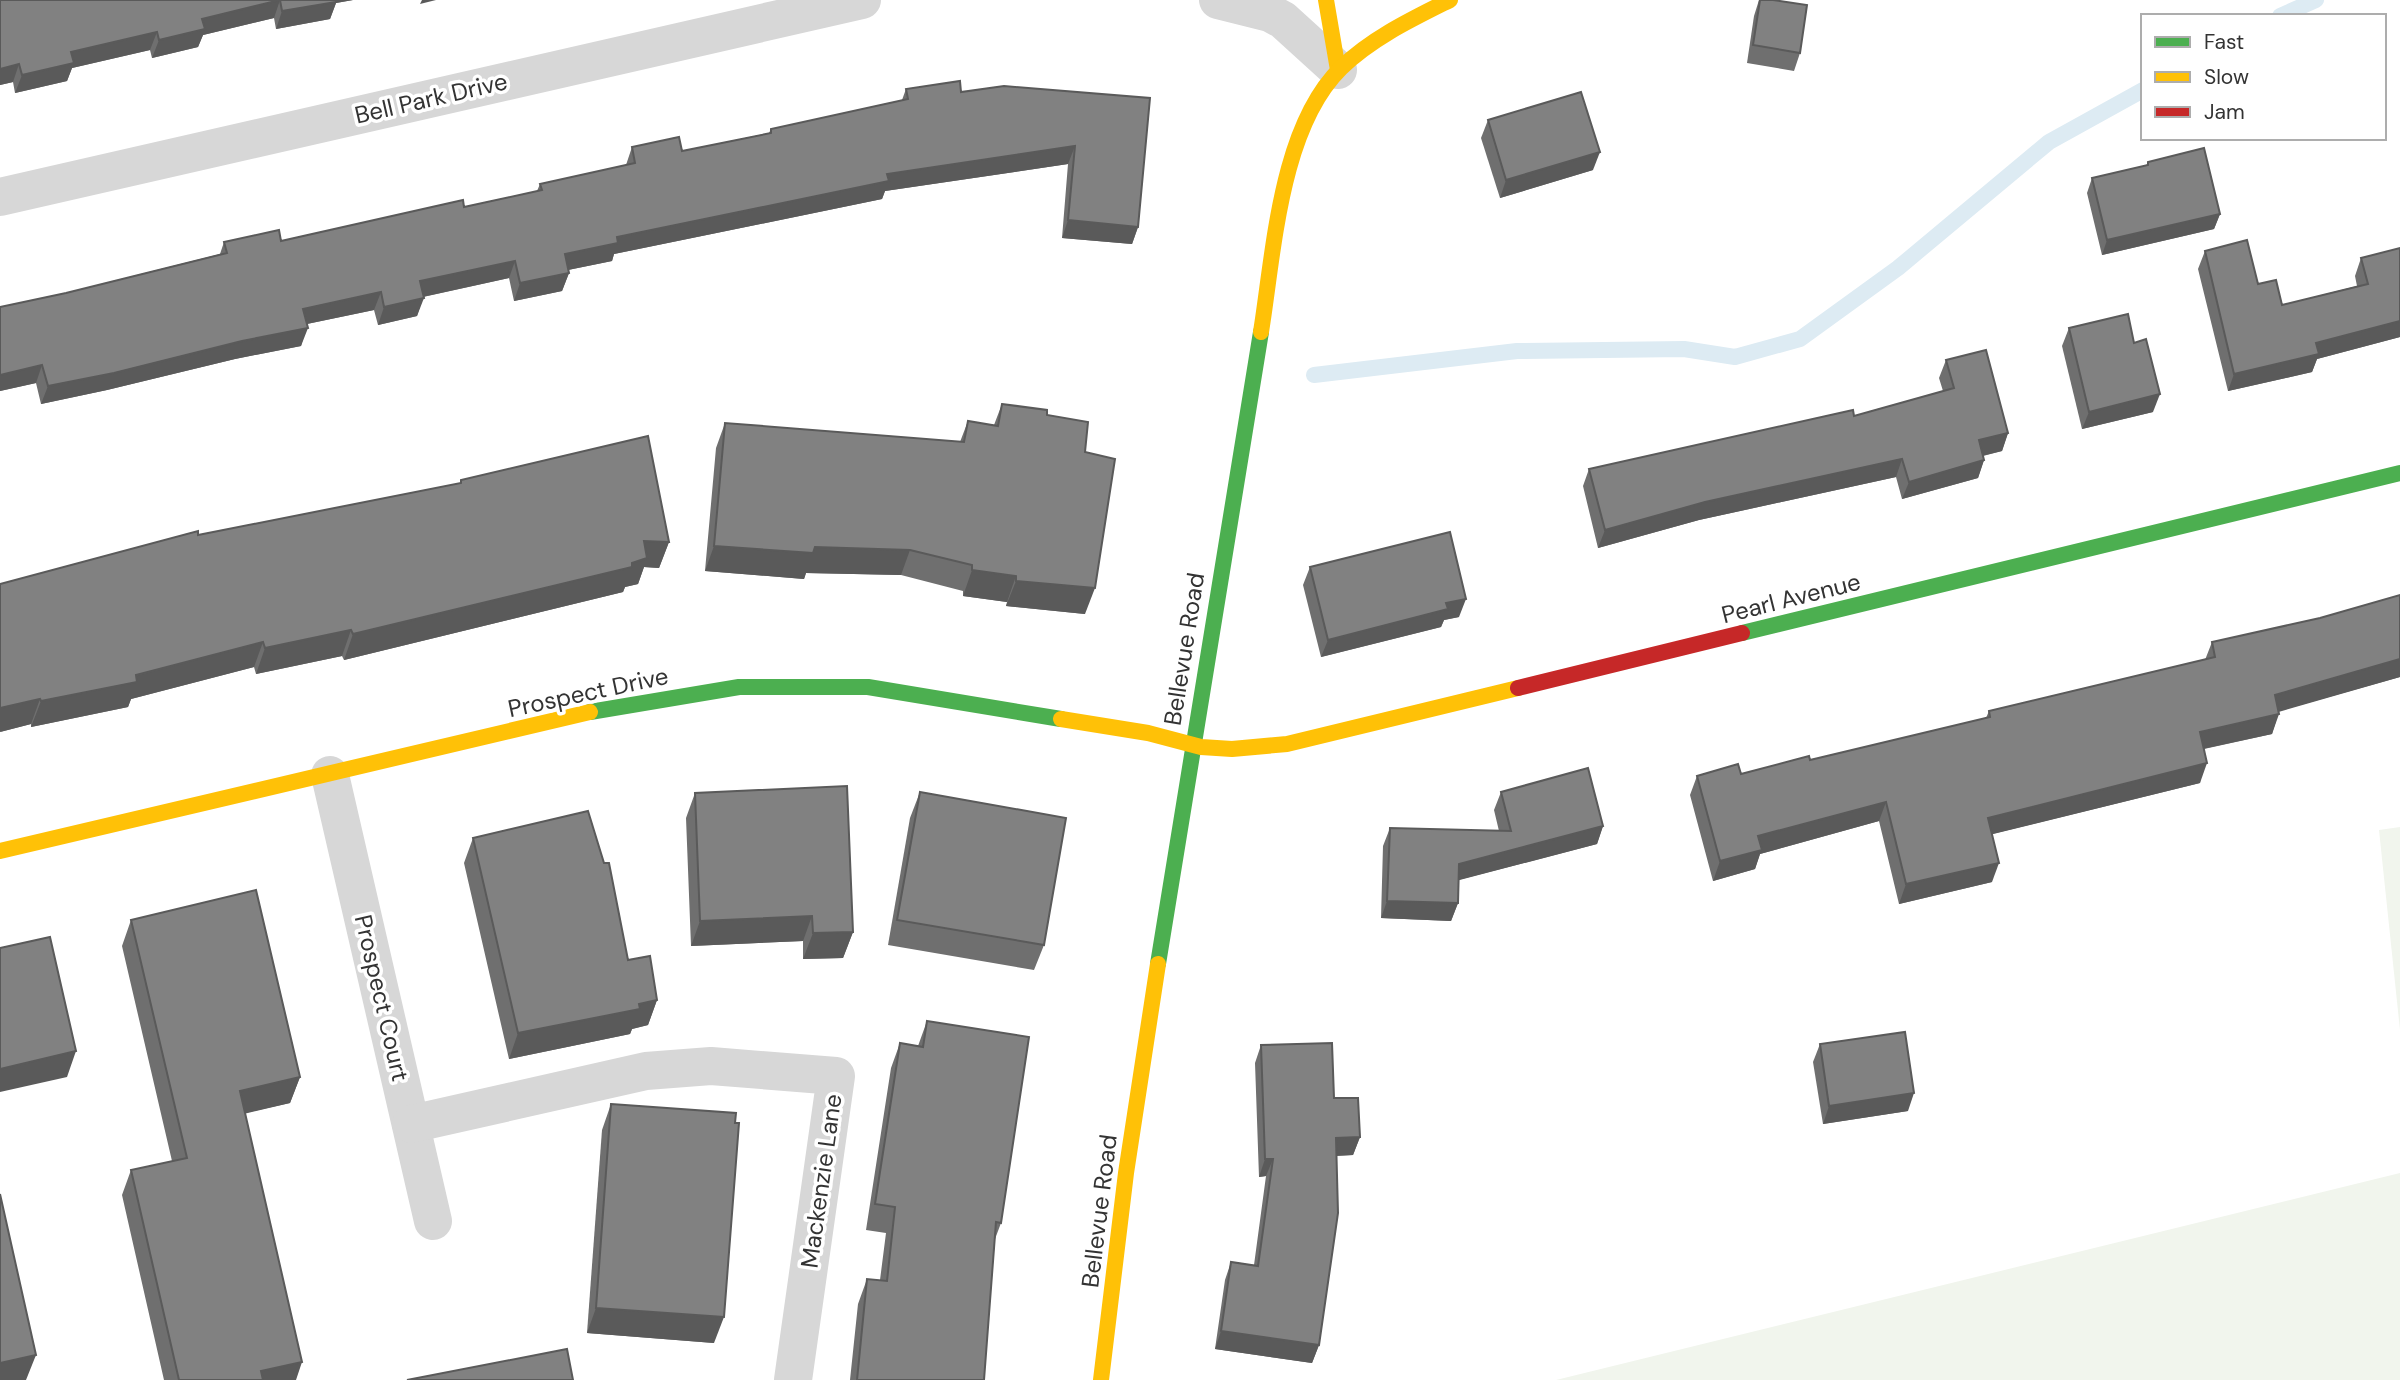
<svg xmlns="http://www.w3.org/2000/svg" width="2400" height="1380" viewBox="0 0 2400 1380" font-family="'DM Sans',sans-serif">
<rect width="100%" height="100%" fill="#fff"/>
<g fill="#f1f5ed">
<polygon points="2400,827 2400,1030 2379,830"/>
<polygon points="2400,1173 2400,1380 1556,1380"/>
</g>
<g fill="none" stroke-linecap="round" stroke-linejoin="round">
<g stroke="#ddebf3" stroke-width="16">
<polyline points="2280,16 2316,0"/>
<polyline points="1314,375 1517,351 1684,349 1735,357 1800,339 1898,268 2049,142 2143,90"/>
</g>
<g stroke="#d7d7d7" stroke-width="38">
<polyline points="1218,0 1270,13 1283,20 1338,70"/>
<polyline points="0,197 862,0"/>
<polyline points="330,775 433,1221"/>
<polyline points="411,1124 646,1071 711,1066 836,1076 793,1380"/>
</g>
<g stroke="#4caf50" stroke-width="16">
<polyline points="1742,633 2400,473"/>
<polyline points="590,712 739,687 868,687 1061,719"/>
<polyline points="1158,964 1261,332"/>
</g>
<g stroke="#ffc107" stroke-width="16">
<polyline points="1326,0 1338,70"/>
<path d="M 1261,332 C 1274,251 1280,128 1341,68 C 1372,38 1412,19 1450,0"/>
<polyline points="1061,719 1148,733 1201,747 1232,749 1287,744 1518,688"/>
<polyline points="0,851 590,712"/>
<polyline points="1101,1380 1126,1173 1158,964"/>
</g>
<polyline stroke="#c62828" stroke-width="16" points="1518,688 1742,633"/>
</g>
<g fill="#6f6f6f">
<polygon points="0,0 353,0 336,3 330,19 276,29 274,18 203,35 198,47 152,58 150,50 72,68 67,81 15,93 13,82 0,85"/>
<polygon points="1759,0 1800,53 1794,71 1747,63 1754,16"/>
<polygon points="906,89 1150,98 1138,227 1132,244 1062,238 1068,164 885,191 882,199 614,254 612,261 568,270 569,273 562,291 514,301 509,278 423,297 417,316 378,325 374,310 307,324 301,346 235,359 107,390 41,404 36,383 0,391 0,307 66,293 220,254 224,242 281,241 464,207 537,191 540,184 626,165 632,147 682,151 769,133 771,129 902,100"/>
<polygon points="1488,120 1593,170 1500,198 1481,138"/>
<polygon points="2148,162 2220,214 2214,229 2102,255 2087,193 2092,178 2146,166"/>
<polygon points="2400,248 2400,337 2317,359 2312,372 2228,391 2198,269 2205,251 2258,284 2282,305 2357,286 2355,276 2361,258"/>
<polygon points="2069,328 2153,412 2082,429 2062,346"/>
<polygon points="1946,360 2008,433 2002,451 1983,456 1984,460 1978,478 1902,499 1896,477 1699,520 1598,548 1583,486 1589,469 1854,416 1943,391 1939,378"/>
<polygon points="1002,404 1047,415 1085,452 1085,614 1006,606 1007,602 963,596 963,591 901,575 806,573 804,579 705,571 716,448 725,423 960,442 968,421 994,425"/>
<polygon points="461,480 669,542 659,568 644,567 638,584 625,587 623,592 344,660 342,656 256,674 254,667 131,699 128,707 31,727 31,724 0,732 198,535 460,483"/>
<polygon points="1310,567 1459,617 1444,620 1441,627 1321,657 1303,585"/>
<polygon points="2400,595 2400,677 2279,711 2272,734 2204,749 2200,783 1992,834 1992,882 1899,904 1879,821 1760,854 1755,869 1713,881 1690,795 1697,776 1741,774 1810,760 1986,718 1989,711 2205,660 2212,642 2320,618"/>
<polygon points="920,792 1044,945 1034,970 888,945 910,818"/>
<polygon points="1501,792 1603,826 1597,844 1458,880 1458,903 1451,921 1381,918 1383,846 1390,828 1499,831 1494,810"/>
<polygon points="695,793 853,932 843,958 803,959 803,941 691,946 686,818"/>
<polygon points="473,838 628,960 657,1000 648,1025 632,1029 630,1034 509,1059 464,863"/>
<polygon points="131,920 300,1077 290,1103 245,1113 296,1380 164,1380 122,1195 131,1170 172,1161 122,946"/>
<polygon points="927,1021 1001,1223 995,1239 984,1380 850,1380 858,1304 867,1279 880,1280 886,1233 866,1230 891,1068 900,1043 918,1046"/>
<polygon points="1820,1044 1908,1111 1823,1124 1813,1062"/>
<polygon points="1261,1045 1334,1098 1360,1137 1353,1155 1337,1156 1319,1345 1312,1363 1215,1349 1225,1280 1231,1262 1254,1265 1266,1176 1259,1177 1255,1063"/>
<polygon points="611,1104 714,1343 587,1333 602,1130"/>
</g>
<g fill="#5a5a5a">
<polygon points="280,0 274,18 203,35 198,47 152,58 159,40 202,19"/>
<polygon points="329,0 353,0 336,3 330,19 276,29 282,11"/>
<polygon points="422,0 436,0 420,4"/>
<polygon points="157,32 150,50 72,68 67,81 15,93 22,75 71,52"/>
<polygon points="19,64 13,82 0,85 0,69"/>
<polygon points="1075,146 1068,164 885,191 882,199 614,254 612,261 558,272 565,254 617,237 887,174"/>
<polygon points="1600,152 1593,170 1500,198 1506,180"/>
<polygon points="2220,214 2214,229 2102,255 2107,240"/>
<polygon points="1068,220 1138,227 1132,244 1062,238"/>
<polygon points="515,261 509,278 413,299 420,281"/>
<polygon points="569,273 562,291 514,301 520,283"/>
<polygon points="381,292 374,310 297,326 303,309"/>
<polygon points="424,298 417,316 378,325 384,307"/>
<polygon points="2400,321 2400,337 2317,359 2312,372 2228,391 2234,374 2316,343"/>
<polygon points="308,328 301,346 235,359 107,390 41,404 48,386 242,341"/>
<polygon points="42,365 36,383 0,391 0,375"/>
<polygon points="2160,394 2153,412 2082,429 2089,412"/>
<polygon points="2008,433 2002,451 1973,458 1979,440"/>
<polygon points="1902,459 1896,477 1699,520 1598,548 1605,530 1705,502"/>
<polygon points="1984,460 1978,478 1902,499 1909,482"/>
<polygon points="644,541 669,542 659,568 644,567 638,584 625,587 623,592 344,660 353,634"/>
<polygon points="714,546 815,547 910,550 901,575 806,573 804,579 705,571"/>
<polygon points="972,570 1016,576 1007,602 963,596"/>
<polygon points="1016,581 1095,588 1085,614 1006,606"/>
<polygon points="1466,599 1459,617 1444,620 1441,627 1321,657 1328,640 1446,603"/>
<polygon points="351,630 342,656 256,674 265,648"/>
<polygon points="263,642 254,667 131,699 128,707 31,727 41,701"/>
<polygon points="2400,659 2400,677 2268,715 2275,695"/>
<polygon points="40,699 31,724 0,732 0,708"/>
<polygon points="2279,714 2272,734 2193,751 2200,732"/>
<polygon points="2207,763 2200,783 1981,837 1988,818"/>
<polygon points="1886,802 1879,821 1760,854 1755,869 1713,881 1720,861 1758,836"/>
<polygon points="1603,826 1597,844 1452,882 1459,864"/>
<polygon points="1999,863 1992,882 1899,904 1906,884"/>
<polygon points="1387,901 1458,903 1451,921 1381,918"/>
<polygon points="812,916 803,941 691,946 700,921"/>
<polygon points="853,932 843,958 803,959 813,933"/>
<polygon points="657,1000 648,1025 632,1029 630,1034 509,1059 518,1033"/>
<polygon points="76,1051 67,1077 0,1092 0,1069"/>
<polygon points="300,1077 290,1103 231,1117 240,1091"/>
<polygon points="1914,1093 1908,1111 1823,1124 1829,1106"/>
<polygon points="1360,1137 1353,1155 1329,1156 1336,1138"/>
<polygon points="1265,1159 1273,1159 1266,1176 1259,1177"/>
<polygon points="596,1308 724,1317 714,1343 587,1333"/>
<polygon points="1221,1331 1319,1345 1312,1363 1215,1349"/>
<polygon points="36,1355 26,1380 0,1380 0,1363"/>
<polygon points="302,1362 296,1380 258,1380 261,1371"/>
</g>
<g fill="#818181" stroke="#5a5a5a" stroke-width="2">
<polygon points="0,0 336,0 336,2 282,11 280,0 202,19 205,29 159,40 157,32 71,52 74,63 22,75 19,64 0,69"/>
<polygon points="1760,0 1773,0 1807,5 1800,53 1753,45"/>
<polygon points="960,81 961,92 1004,86 1150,98 1138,227 1068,220 1075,146 887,174 889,181 617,237 618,243 565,254 569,273 520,283 515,261 420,281 424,298 384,307 381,292 303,309 308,328 242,341 114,373 48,386 42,365 0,375 0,307 66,293 227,253 224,242 279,230 281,241 463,200 464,207 542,190 540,184 635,163 632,147 679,137 682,151 771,133 771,129 908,99 906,89"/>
<polygon points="1581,92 1600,152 1506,180 1488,120"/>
<polygon points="2204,148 2220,214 2107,240 2092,178 2148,165 2148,162"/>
<polygon points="2247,240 2258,284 2276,280 2282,305 2368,284 2361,258 2400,248 2400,321 2316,343 2319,354 2234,374 2205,251"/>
<polygon points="2128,314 2134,343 2146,339 2160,394 2089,412 2069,328"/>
<polygon points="1986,350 2008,433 1979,440 1984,460 1909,482 1902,459 1705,502 1605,530 1589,469 1853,410 1854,416 1954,388 1946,360"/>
<polygon points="1002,404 1047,410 1047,415 1088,422 1085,452 1115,459 1095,588 1016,581 1016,576 972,570 972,565 910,550 815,547 813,553 714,546 725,423 964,442 968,421 998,426"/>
<polygon points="648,436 669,542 644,541 647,558 632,563 632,567 353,634 351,630 265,648 263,642 136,675 137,682 41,701 40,699 0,708 0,584 198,531 198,535 461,483 461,480"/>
<polygon points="1450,532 1466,599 1446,603 1448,609 1328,640 1310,567"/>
<polygon points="2400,595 2400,659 2275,695 2279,714 2200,732 2207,763 1988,818 1999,863 1906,884 1886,802 1758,836 1762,850 1720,861 1697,776 1738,764 1741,774 1809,756 1810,760 1990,717 1989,711 2215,657 2212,642 2320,618"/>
<polygon points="1588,768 1603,826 1459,864 1458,903 1387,901 1390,828 1511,831 1501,792"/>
<polygon points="847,786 853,932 813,933 812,916 700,921 695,793"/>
<polygon points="920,792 1066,818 1044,945 897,920"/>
<polygon points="588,811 604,863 609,863 628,960 650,956 657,1000 639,1004 640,1009 518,1033 473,838"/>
<polygon points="256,890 300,1077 240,1091 302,1362 261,1371 263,1380 179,1380 131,1170 187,1158 131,920"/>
<polygon points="50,937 76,1051 0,1069 0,948"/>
<polygon points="927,1021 1029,1037 1001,1223 996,1222 984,1380 857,1380 867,1279 887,1281 895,1207 875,1204 900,1043 923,1047"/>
<polygon points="1905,1032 1914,1093 1829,1106 1820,1044"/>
<polygon points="1332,1043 1334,1098 1358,1098 1360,1137 1336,1138 1338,1213 1319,1345 1221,1331 1231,1262 1258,1266 1273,1159 1265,1159 1261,1045"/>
<polygon points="611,1104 736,1113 735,1123 739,1123 724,1317 596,1308"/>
<polygon points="0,1194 36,1355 0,1363"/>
<polygon points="567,1349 573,1380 407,1380"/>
</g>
<g text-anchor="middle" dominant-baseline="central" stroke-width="7" stroke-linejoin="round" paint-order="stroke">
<g font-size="24" fill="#333" stroke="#fff">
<text transform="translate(431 98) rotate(-13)">Bell Park Drive</text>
<text transform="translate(1791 598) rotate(-14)">Pearl Avenue</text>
<text transform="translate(1184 649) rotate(-81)">Bellevue Road</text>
<text transform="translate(588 692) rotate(-12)">Prospect Drive</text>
<text transform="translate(382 998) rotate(77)">Prospect Court</text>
<text transform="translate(821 1181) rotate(-82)">Mackenzie Lane</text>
<text transform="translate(1099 1211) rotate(-83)">Bellevue Road</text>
</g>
</g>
<rect x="2141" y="14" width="245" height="126" fill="#ffffff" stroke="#adadad" stroke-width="2"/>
<rect x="2155" y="37" width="35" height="10" fill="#4caf50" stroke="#adadad" stroke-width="2"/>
<text x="2204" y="49" font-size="21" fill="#333333">Fast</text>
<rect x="2155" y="72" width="35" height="10" fill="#ffc107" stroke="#adadad" stroke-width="2"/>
<text x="2204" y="84" font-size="21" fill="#333333">Slow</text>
<rect x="2155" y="107" width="35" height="10" fill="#c62828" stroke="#adadad" stroke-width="2"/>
<text x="2204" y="119" font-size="21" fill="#333333">Jam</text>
</svg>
